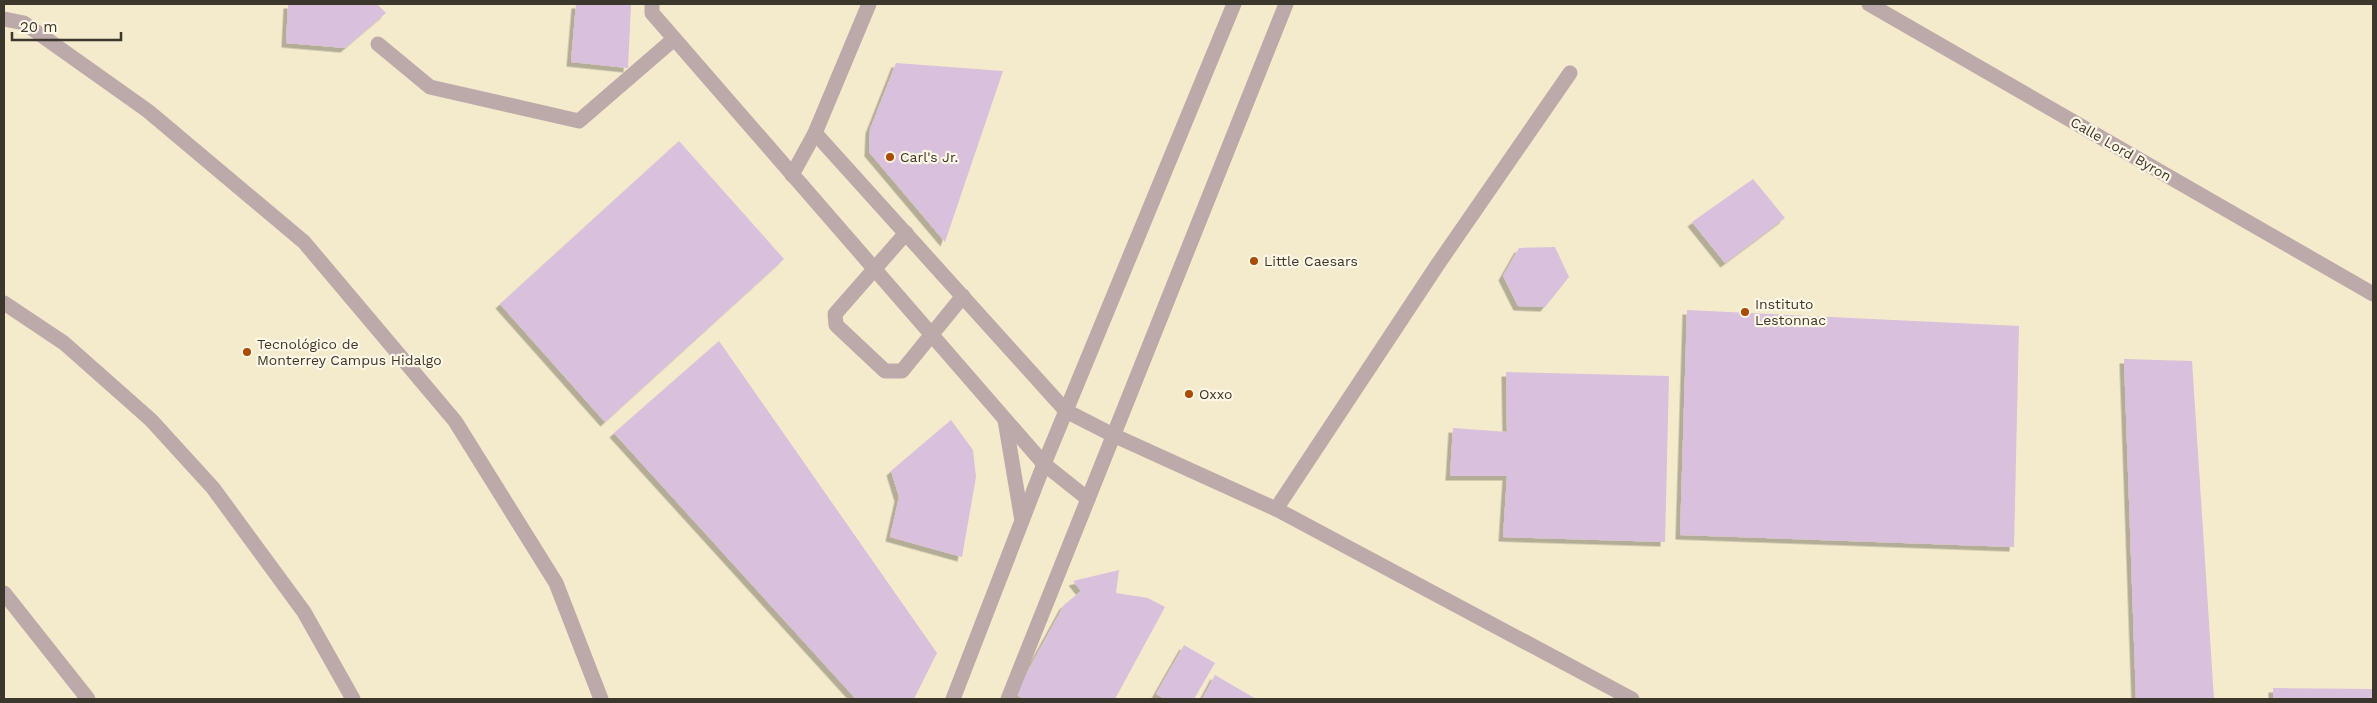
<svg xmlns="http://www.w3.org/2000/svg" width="2377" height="703" viewBox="0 0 2377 703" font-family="'Work Sans',sans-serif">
<defs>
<filter id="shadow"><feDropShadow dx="-4.5" dy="4.5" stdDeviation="0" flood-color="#0004"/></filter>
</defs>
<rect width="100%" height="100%" fill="#f4eacc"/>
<g fill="#d9c0dc" filter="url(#shadow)">
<polygon points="288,4 377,4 386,13 345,48 286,43"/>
<polygon points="576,4 631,4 628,68 571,62"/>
<polygon points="896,63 1003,71 945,242 869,152 870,129"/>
<polygon points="679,141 784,259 605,422 500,304"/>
<polygon points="1753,179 1785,218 1725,263 1692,222"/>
<polygon points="1555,247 1569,277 1545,307 1518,306 1503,276 1519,248"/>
<polygon points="1687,310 2019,326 2014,547 1680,535"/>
<polygon points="719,341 937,653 914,699 856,699 614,433"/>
<polygon points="2124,359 2192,361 2214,699 2136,699"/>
<polygon points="1506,372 1669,376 1665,542 1503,537 1507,476 1450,476 1453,428 1507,432"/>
<polygon points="951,420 973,450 976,477 962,557 890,537 899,497 891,471"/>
<polygon points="1119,570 1116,593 1148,598 1165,607 1115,699 1024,699 1015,694 1064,605 1081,591 1073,581"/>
<polygon points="1184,645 1215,663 1194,699 1165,699 1156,694"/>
<polygon points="1215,675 1256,699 1202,699"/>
<polygon points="2273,688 2373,689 2373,699 2273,699"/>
</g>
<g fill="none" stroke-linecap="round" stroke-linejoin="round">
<g stroke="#bcaaab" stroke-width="15">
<polyline points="652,4 652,13 1044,464 1088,499"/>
<polyline points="869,4 815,133 1066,411 1113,435 1276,509 1632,699"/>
<polyline points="1869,4 2373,294"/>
<polyline points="4,19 24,23 148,111 304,242 455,421 556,583 601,699"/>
<polyline points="378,44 430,87 579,121 674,39"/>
<polyline points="792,175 815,133"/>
<polyline points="906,233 835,314 836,325 885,371 902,371 963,296"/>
<polyline points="4,303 64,343 151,420 213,488 304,612 353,699"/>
<polyline points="1005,420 1022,521"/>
<polyline points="1276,509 1438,264 1570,73"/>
<polyline points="4,593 88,699"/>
<polyline points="953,699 1044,464 1234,4"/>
<path d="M 1008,699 C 1101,467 1195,236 1286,4"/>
</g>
</g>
<g fill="#ab4b01" stroke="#fef7e6" stroke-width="2">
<circle cx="890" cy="157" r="5"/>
<circle cx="1254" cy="261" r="5"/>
<circle cx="1745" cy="312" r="5"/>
<circle cx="247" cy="352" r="5"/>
<circle cx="1189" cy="394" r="5"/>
</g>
<g text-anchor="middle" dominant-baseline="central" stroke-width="4.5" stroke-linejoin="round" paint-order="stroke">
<g font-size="14" fill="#3c372c" stroke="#fef7e6">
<text transform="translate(2121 149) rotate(30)">Calle Lord Byron</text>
</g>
<g font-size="14" fill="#3c372c" stroke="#fef7e6" text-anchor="start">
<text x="900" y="157">Carl's Jr.</text>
<text x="1264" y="261">Little Caesars</text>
<text x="1755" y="304">Instituto<tspan x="1755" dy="16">Lestonnac</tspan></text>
<text x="257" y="344">Tecnológico de<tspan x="257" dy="16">Monterrey Campus Hidalgo</tspan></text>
<text x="1199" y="394">Oxxo</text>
</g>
</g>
<rect width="2377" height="703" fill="none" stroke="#3c372c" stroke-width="10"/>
<path d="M12 32v8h109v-8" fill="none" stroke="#3c372c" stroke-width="2.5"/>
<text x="20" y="32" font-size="15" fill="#3c372c" stroke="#fef7e6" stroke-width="4" paint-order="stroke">20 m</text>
</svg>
